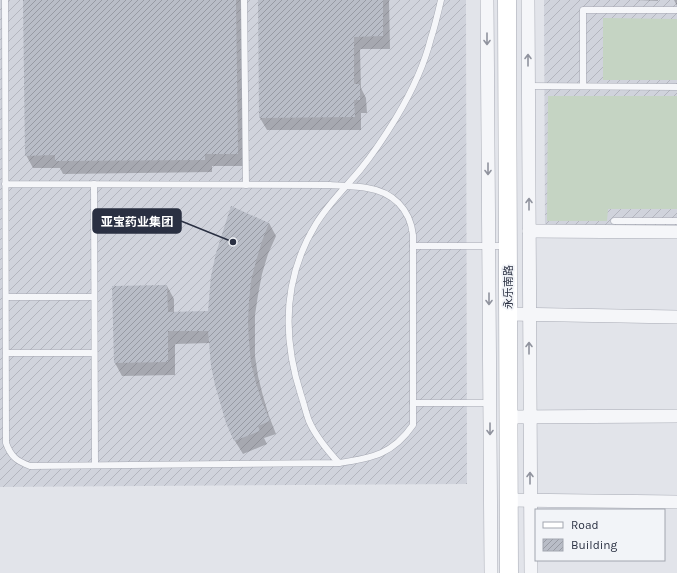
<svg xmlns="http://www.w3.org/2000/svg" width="677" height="573" viewBox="0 0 677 573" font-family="Karla,'Noto Sans SC',sans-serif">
<defs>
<pattern id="industrial-furrows" width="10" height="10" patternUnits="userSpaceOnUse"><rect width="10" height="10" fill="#d0d3dc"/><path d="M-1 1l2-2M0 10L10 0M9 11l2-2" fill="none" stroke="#b3b5be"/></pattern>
<pattern id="building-hatch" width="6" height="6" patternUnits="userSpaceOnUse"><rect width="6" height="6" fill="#b9bdc7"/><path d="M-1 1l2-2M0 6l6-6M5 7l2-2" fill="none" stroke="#979aa3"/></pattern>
</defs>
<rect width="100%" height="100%" fill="#e2e4ea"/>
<g fill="url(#industrial-furrows)">
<polygon points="0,0 466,0 467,484 0,487"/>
<polygon points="544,0 677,0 677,230 545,229"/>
</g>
<g fill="#c5d4c3">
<polygon points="603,18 677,19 677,80 603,80"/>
<polygon points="548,96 677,96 677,209 608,209 607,221 547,221"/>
</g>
<g fill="#0003">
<polygon points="24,0 242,0 244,166 212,166 212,172 63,174 60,168 33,168 26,155"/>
<polygon points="259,0 389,0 390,49 360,49 361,88 366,98 367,113 361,113 361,130 267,130 260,118"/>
<polygon points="635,0 658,0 658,1"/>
<polygon points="674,0 677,0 677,6"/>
<polygon points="269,223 276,236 268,254 262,274 258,295 255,315 255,356 258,376 263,396 269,416 276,434 264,438 267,444 243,454 235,441 227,423 210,343 175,344 175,375 122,376 115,363 167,286 174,299 174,313 208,312"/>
</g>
<g fill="url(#building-hatch)">
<polygon points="23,0 236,0 238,154 205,154 205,160 55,161 55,155 25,156"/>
<polygon points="258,0 383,0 383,36 354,37 354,84 360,84 360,100 354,100 355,117 259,118"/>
<polygon points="231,206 269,223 262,241 256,261 251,281 249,301 248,322 249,342 251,363 256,383 262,402 270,421 258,426 260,431 234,441 226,423 215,385 211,366 208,331 168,331 168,362 114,363 112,286 167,285 168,312 208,311 211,276 216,253"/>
</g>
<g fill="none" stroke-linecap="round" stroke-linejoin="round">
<defs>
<g id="service">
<path d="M 5,0 L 6,443 C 11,457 17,461 30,466 L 339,463 C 373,458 393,454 413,425 L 413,235 C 410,209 393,192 367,188 C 355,186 342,186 330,185 L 5,184"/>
<polyline points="244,0 246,185"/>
<polyline points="528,86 677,87"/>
<polyline points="583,86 583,10 677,10"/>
<polyline points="94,184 95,465"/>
<polyline points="614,221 677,221"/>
<polyline points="413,246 506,246"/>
<polyline points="6,297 94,297"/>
<polyline points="6,353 94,353"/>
<polyline points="413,403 490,403"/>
<path d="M 339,463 C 327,450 316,437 309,421 C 306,413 304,404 301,395 C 282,336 283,278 316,224 C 328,204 345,188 360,170 C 373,154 385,136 396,118 C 411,93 424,66 431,38 C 435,26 438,13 441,0"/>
</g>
<g id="minor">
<polyline points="487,0 491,573"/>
<polyline points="528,0 531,573"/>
<polyline points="529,231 677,232"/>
<polyline points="508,314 677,317"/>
<polyline points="508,417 677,416"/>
<polyline points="508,500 677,502"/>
</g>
<polyline id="secondary" points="507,0 509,573"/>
</defs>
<use href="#service" stroke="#a7aab4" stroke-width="7"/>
<use href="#minor" stroke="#a7aab4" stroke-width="14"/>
<use href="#secondary" stroke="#a7aab4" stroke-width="19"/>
<use href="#service" stroke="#f5f6f9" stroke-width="6"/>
<use href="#minor" stroke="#f5f6f9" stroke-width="13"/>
<use href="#secondary" stroke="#fff" stroke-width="18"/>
</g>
<defs><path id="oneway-shaft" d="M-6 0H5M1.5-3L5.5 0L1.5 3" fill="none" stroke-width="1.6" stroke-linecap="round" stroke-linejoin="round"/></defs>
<g stroke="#90939e">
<use href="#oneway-shaft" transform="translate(487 39) rotate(90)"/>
<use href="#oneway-shaft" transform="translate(528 60) rotate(-90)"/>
<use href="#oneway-shaft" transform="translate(488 169) rotate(90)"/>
<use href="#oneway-shaft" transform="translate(529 204) rotate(-90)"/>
<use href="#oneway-shaft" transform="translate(489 299) rotate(90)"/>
<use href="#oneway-shaft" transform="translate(529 348) rotate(-90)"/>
<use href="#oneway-shaft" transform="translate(490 429) rotate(90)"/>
<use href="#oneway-shaft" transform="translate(530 478) rotate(-90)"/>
</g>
<g text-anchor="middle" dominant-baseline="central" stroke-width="3.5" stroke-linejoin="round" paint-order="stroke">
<g font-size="11" fill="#2a3042" stroke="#f2f4f8">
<text transform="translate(508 287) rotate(-90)">永乐南路</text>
</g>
</g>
<path fill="none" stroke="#2a3042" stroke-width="1.5" d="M233 242L181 221"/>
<circle fill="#2a3042" stroke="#f2f4f8" stroke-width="1.5" cx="233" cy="242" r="4"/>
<rect fill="#2a3042" stroke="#2a3042" stroke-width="1.5" x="93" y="209" width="88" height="24" rx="4"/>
<g font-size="12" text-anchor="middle" font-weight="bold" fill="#fff">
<text x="137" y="226">亚宝药业集团</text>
</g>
<rect x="535" y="509" width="130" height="52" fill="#f2f4f8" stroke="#a2a6af"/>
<rect x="543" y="522" width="20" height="6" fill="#ffffff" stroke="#a2a6af"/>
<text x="571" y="529" font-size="12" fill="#2a3042">Road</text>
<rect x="543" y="539" width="20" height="12" fill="url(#building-hatch)" stroke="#a2a6af"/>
<text x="571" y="549" font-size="12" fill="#2a3042">Building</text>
</svg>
